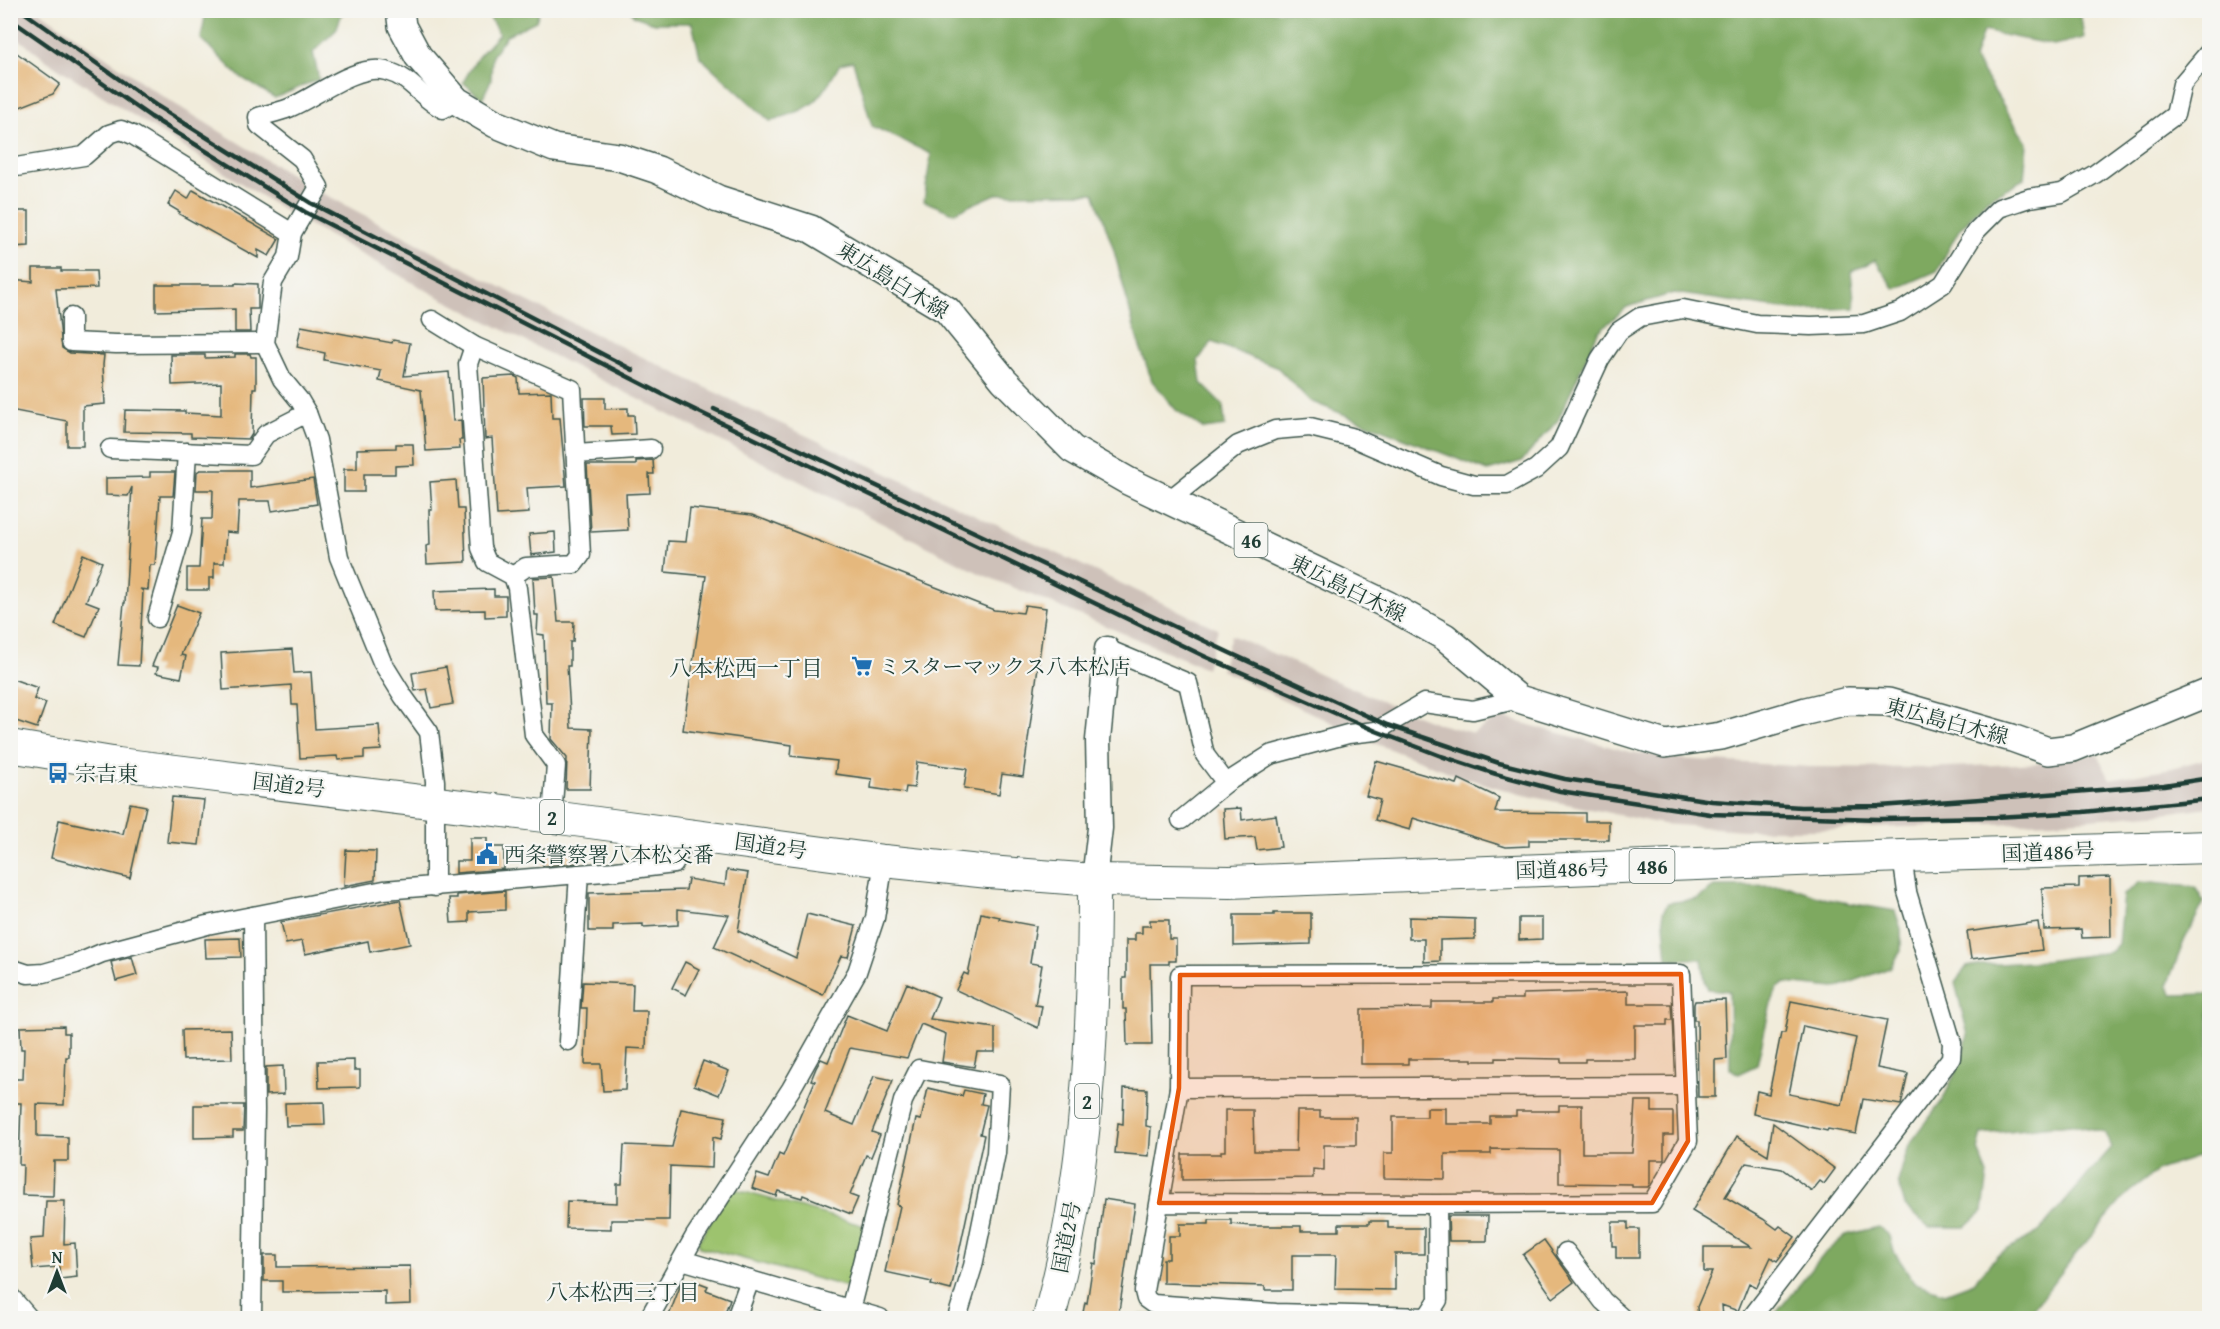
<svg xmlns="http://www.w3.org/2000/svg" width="2220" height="1329" viewBox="0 0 2220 1329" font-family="'Gentium Book Plus','Noto Serif JP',serif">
<rect width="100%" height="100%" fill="#f6f6f2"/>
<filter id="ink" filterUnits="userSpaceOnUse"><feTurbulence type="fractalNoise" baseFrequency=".0167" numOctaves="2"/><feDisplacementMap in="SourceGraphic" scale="12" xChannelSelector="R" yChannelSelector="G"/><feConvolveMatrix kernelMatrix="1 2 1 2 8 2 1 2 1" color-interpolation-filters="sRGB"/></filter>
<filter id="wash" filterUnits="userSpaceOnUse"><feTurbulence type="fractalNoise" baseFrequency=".008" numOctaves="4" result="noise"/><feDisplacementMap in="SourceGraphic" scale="24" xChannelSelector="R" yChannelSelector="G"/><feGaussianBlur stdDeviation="1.35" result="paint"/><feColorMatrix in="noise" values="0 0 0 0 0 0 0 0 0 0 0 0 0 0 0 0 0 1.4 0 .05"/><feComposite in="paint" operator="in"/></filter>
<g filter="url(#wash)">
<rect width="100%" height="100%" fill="#f1ecdb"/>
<g fill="#cec1b9">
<polygon points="10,11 39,11 165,98 311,187 527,301 754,411 1218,629 1206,668 981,574 433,294 293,216 47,61 11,33"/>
<polygon points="1231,635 1393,706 1439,724 1473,733 1500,717 1630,752 1682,759 1810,767 1924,768 2042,763 2097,754 2110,779 2172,768 2209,758 2209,807 2163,813 2054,822 1811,830 1743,830 1662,824 1519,794 1459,776 1379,745 1221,670"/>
</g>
<g fill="#9dc36e" stroke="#5e8051" stroke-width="1.5">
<polygon points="731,1188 865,1226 848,1287 700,1247 698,1242"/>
<polygon points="1141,1315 1235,1318 1140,1318"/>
</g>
<g fill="#7ea961" stroke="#4e734a" stroke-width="1.5">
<polygon points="206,11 206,10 343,11 336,30 313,52 319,79 275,98 239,76 201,39"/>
<polygon points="486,11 539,11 536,21 507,35 492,56 491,80 482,99 463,82 478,57 499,34"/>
<path d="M 2080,11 L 2084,38 L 2054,45 L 1983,31 L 1974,59 L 2027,143 L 2024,179 L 1987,199 L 1959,230 L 1937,271 L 1895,289 L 1875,260 L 1851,272 L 1855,308 L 1793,310 L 1674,293 L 1627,307 L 1598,332 L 1558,420 L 1522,461 L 1488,471 L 1310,401 L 1278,368 L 1212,342 L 1198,360 L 1201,383 L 1223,405 L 1225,426 L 1204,429 L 1176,410 L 1152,381 L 1137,338 L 1113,247 L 1094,193 L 996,194 L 953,213 L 924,201 L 931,154 L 872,126 L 853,61 L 840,64 C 817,105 815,107 770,121 L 700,57 L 692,23 L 654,23 L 634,16 L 631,11 Z"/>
<polygon points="2140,882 2195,887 2204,902 2184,941 2167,985 2173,995 2209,994 2209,1153 2158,1170 2128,1193 2075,1255 2026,1318 1772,1318 1826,1252 1846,1235 1879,1227 1890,1236 1894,1252 1915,1283 1945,1293 1974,1282 1997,1255 2039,1232 2112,1147 2104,1132 2070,1124 1982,1134 1978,1150 1988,1174 1983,1211 1965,1227 1929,1227 1905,1206 1898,1182 1909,1145 1942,1101 1961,1061 1968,1035 1955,983 1967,966 2046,961 2110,952 2118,944 2123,895"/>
<polygon points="1789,886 1826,899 1895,911 1901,929 1901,951 1890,968 1835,988 1785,983 1777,989 1770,1007 1757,1065 1738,1074 1730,1068 1729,991 1708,989 1705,981 1702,959 1667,959 1663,912 1668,903 1697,899 1714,887"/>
</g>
<g id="blocks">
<g fill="#e5b87d" fill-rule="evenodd">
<polygon points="10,48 60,84 53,94 10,111"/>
<polygon points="193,190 279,239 269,256 258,250 258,258 179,214 180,212 168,205 176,191 188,199"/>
<polygon points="10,211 29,211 29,246 10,247"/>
<polygon points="33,268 61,268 61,271 96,271 97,288 56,289 62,348 70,353 104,355 103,365 105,404 83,406 83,446 67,446 67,421 10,410 10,280 33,282"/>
<polygon points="235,283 258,284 258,309 249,309 250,332 235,332 235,309 156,311 156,285 235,285"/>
<polygon points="301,326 392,343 393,340 410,343 404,376 449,372 453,421 461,420 462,440 459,440 460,449 426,451 421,390 379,381 381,371 324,360 325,353 297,347"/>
<polygon points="235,354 250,354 251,357 256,357 256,388 253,388 252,434 249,439 191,437 191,433 124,432 125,410 185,411 185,413 221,415 221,383 172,385 171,355 205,355 205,358 235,357"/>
<polygon points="514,376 518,378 519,393 551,392 552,418 560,418 566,486 527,488 529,513 497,515 492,438 485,439 483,378"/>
<polygon points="584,398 605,398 605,409 628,408 628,415 634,415 635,434 612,435 611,426 585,426"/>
<polygon points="396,444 413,444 414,465 395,466 395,474 364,474 364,492 344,492 344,469 357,469 357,449 396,448"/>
<polygon points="653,460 654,474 649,474 650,493 626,494 628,530 591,532 587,465 636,465 636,461"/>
<polygon points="200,470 250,470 250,488 313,479 317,504 272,511 270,501 239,501 237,533 226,532 224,563 214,563 214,578 209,578 209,590 187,590 187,568 199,568 202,519 212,519 213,490 196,490 197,472"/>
<polygon points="150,472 175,472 173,496 160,496 155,565 150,565 148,590 140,589 143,591 139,666 118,665 124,603 125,603 132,487 128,496 106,495 106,478 150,477"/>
<polygon points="456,480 458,509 464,509 466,562 427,564 426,546 430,545 429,510 432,510 430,482"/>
<polygon points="690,508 752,515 994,610 1023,613 1025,605 1046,608 1023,777 1002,774 999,794 964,788 967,769 917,762 914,788 906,787 905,793 871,788 872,779 835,774 837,761 791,756 792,745 683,730 706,576 665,572 668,541 686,542"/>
<polygon points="555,532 556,552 531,555 529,534"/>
<polygon points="83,554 102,562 86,601 99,606 86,637 55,625"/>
<polygon points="554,577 558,622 574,622 573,642 570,642 570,666 567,666 571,728 592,729 590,789 566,789 567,758 551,739 552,703 546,703 544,635 537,634 538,615 535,615 533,578"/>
<polygon points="494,589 494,596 506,596 506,616 485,617 485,610 435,611 434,591"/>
<polygon points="177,605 199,613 181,655 186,656 181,678 156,673 158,667 152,666"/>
<polygon points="292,649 294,673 311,672 315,729 379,725 381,750 364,751 364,758 338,760 337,756 300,758 297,705 292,705 291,685 223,690 221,653"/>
<polygon points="446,667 453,704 431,708 427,689 415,691 412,673"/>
<polygon points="10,678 38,688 34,699 46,703 37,728 10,719"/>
<polygon points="1376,761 1457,784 1459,779 1499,798 1495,812 1585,813 1585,821 1609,821 1609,840 1529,840 1529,846 1506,847 1413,818 1410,830 1375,820 1380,800 1366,796"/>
<polygon points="172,797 204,800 199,845 167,842"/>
<polygon points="130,803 146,806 130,878 51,858 59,820 123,834"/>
<polygon points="1241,808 1242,820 1276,815 1281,847 1257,850 1255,837 1225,839 1223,809"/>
<polygon points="470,838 487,838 487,847 504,847 504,869 456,873 456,861 470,861"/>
<polygon points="543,848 579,848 578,863 543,866"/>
<polygon points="346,850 376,851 375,880 344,886"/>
<polygon points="727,870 748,873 738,931 796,958 807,914 856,926 848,957 841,956 823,995 750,961 749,963 714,947 729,915 678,909 678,925 643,927 643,924 613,925 613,931 589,931 589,893 686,890 688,879 725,885"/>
<polygon points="2110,877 2111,937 2082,938 2081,929 2044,930 2042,888 2079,887 2079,878"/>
<polygon points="505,891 505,910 469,912 469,922 451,923 449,898 457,898 457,895"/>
<polygon points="400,900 410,944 370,952 368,941 305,954 302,941 286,944 281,922"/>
<polygon points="981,913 1000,917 999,919 1036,926 1030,963 1042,965 1035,1005 1042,1006 1038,1028 956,990 964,973 968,975"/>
<polygon points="1274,913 1311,913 1311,944 1234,946 1234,915 1274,915"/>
<polygon points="1409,917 1475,919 1475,939 1440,940 1440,961 1424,962 1424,939 1409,939"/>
<polygon points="1519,918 1542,918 1542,939 1519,940"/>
<polygon points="1150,920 1169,920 1169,939 1176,939 1176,961 1169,961 1169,964 1150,964 1152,1045 1127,1045 1126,1009 1123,1009 1123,978 1126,978 1126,940 1135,940 1135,933 1142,933 1142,926 1150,926"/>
<polygon points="2038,922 2042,950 1971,959 1967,932"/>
<polygon points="240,938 241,957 206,958 205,939"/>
<polygon points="132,957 137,975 116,981 111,962"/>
<polygon points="685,962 699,969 686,995 672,988"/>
<polygon points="583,982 633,984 632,1011 647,1011 646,1049 627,1048 625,1090 603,1091 601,1064 585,1064 587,1008 581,1008"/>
<polygon points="907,983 939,997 930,1019 995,1028 995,1052 977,1052 974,1067 942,1062 946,1034 921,1024 907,1058 850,1048 825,1113 854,1125 874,1076 893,1080 872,1132 880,1135 871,1157 866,1155 850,1195 858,1198 851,1214 803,1195 802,1198 778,1191 776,1196 752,1188 757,1174 769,1178 779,1154 783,1156 815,1081 811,1080 816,1068 821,1059 828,1062 847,1015 887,1031"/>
<polygon points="1628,991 1628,1004 1671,1004 1672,1020 1667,1020 1667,1025 1635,1025 1635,1059 1585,1059 1585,1062 1561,1062 1561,1059 1496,1058 1496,1061 1472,1061 1472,1059 1408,1059 1408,1064 1361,1064 1361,1009 1432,1008 1432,1002 1493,1002 1493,999 1523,999 1523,994"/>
<polygon points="1725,1000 1727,1059 1715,1060 1715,1097 1698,1097 1697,1020 1694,1020 1694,1004 1695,1001"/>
<path d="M 1791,1001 L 1887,1020 L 1877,1068 L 1908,1074 L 1901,1105 L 1863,1099 L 1856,1134 L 1828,1129 L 1827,1131 L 1753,1114 L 1757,1091 L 1769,1094 L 1781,1033 L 1785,1033 ZM 1803,1026 L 1856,1038 L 1842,1105 L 1789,1094 Z"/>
<polygon points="64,1026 64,1033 69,1033 69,1057 66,1057 64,1105 37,1104 37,1136 68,1137 68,1161 54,1161 53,1196 22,1195 23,1165 19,1165 21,1103 14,1103 15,1079 23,1079 24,1049 21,1049 20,1027"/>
<polygon points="231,1029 232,1059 183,1060 182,1030"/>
<polygon points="354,1060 354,1070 360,1070 360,1087 319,1088 318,1061"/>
<polygon points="703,1061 729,1071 719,1095 694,1085"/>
<polygon points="283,1066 284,1094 266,1095 266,1067"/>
<polygon points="928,1088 962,1096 964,1090 983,1094 981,1104 987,1105 980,1134 984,1135 951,1290 931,1285 932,1282 885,1272 900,1206 897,1205 916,1119 921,1120"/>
<polygon points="1124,1088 1147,1089 1146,1126 1151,1127 1149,1156 1115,1153 1118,1123 1123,1124"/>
<polygon points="1635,1101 1652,1101 1652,1112 1673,1112 1673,1135 1664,1135 1664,1160 1650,1160 1650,1183 1648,1187 1632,1187 1632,1184 1559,1183 1559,1150 1491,1149 1491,1154 1445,1154 1445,1179 1384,1178 1384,1153 1393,1153 1393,1117 1427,1117 1427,1108 1446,1108 1446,1124 1490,1124 1490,1116 1516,1116 1516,1111 1559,1111 1559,1105 1582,1105 1582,1153 1632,1153"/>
<polygon points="324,1102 325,1125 286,1126 285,1103"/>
<polygon points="194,1105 244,1105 243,1131 233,1131 233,1137 194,1138"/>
<polygon points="681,1109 726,1117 721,1139 713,1137 712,1168 670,1166 669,1220 611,1220 611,1229 566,1228 567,1201 617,1203 617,1184 622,1184 624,1145 672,1147"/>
<polygon points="1225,1110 1253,1110 1254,1151 1296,1151 1297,1111 1320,1111 1320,1117 1356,1117 1356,1145 1324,1145 1324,1170 1313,1169 1313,1178 1182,1180 1182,1154 1221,1154 1221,1151 1225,1151"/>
<polygon points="1773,1123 1835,1169 1824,1184 1820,1181 1812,1191 1782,1169 1746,1163 1725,1197 1763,1219 1777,1229 1780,1226 1795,1237 1777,1261 1771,1257 1757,1287 1749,1283 1738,1311 1722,1305 1723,1318 1698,1318 1697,1307 1712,1272 1704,1272 1704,1247 1751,1247 1692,1211 1737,1136 1768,1155"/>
<polygon points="1104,1199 1135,1204 1118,1318 1082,1318 1085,1302 1087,1303 1093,1263 1096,1264"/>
<polygon points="46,1201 65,1201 64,1244 75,1243 77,1277 60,1279 59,1267 33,1269 30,1239 44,1238"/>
<polygon points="1448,1216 1488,1216 1487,1241 1449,1241"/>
<polygon points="1209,1220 1231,1220 1231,1224 1251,1226 1301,1226 1301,1231 1339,1231 1339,1224 1369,1224 1369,1221 1388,1221 1388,1228 1424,1228 1424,1254 1395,1254 1395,1290 1335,1289 1336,1255 1292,1255 1292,1290 1265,1290 1265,1286 1163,1283 1163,1259 1169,1259 1169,1236 1180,1236 1180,1224 1209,1224"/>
<polygon points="1612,1222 1628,1222 1628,1229 1639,1229 1639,1258 1616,1258 1616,1246 1612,1246"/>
<polygon points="1544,1240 1574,1282 1553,1298 1523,1255"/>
<polygon points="264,1255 277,1255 277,1267 410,1266 411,1304 385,1305 385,1291 282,1292 282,1281 264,1281"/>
<polygon points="692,1280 708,1286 706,1290 730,1299 723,1318 668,1318 681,1284 690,1287"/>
</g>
</g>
</g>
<g filter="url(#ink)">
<use href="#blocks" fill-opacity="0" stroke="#3e574d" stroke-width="1.5"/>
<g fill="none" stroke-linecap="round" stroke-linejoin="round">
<defs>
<g id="street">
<polyline points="10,168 84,156 109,134 121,130 133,135 292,233"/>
<polyline points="71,317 71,342 116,344 265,343"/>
<polyline points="432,320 474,346 572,389 581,555 574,564 526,567 513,576"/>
<polyline points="474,346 468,364 481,548 487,562 513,576 517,588 534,735 556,765 552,817"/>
<polyline points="110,449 251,455 266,434 307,413"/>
<polyline points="576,454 651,449"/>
<polyline points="1168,501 1238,445 1275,430 1310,427 1351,437 1441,476 1474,485 1507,485 1536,469 1559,448 1600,359 1619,331 1640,317 1683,309 1757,324 1811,326 1864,324 1900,312 1943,284 1976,231 1999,208 2029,198 2062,193 2095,174 2175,115 2182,84 2210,51"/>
<polyline points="157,618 182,532 187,452"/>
<polyline points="1107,649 1188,683 1205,755 1226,783"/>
<polyline points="1181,820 1226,783 1270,755 1348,734 1376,731 1424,703 1473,710 1519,699"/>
<path d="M 435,887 L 435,781 L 429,732 L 403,696 L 382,662 L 362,613 L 339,557 L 317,440 L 307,413 L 300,401 L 282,379 L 265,343 L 273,282 L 288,257 L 292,233 L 319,187 L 302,159 L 259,125 L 258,117 C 268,114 279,112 289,108 C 316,97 357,63 386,71 C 413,78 420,98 443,109 L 457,101"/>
<polyline points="10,968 28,974 44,973 76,964 102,953 207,925 384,890 616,871 674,864 688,835"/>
<polyline points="568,1041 579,874"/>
<polyline points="1179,1088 1686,1086"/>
<polyline points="1159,1203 1437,1204 1652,1203 1688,1141 1681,974 1180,975 1179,1088 1144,1291 1146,1299 1153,1304 1276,1313 1427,1317 1438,1300 1437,1204"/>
<polyline points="1566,1252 1603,1301 1622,1318"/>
<polyline points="682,1260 880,1318"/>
<polyline points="10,1296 29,1318"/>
<polyline points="252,1318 255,1110 253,916"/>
<polyline points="649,1318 695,1236 791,1089 857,972 875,918 884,861"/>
<polyline points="736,1318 750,1280"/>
<polyline points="848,1318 903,1101 919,1069 1000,1084 996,1153 973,1266 957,1318"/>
<polyline points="1751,1318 1951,1058 1952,1043 1907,892 1902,856"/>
</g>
<polyline id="secondary" points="1094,880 1100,828 1098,740 1107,649"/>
<polyline id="primary" points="400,10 402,26 418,56 457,101 496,124 554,148 619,157 658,170 718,199 811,229 947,310 1004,380 1072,449 1128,481 1388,605 1445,637 1519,699 1665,744 1721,736 1806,711 1848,701 1888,702 2012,738 2048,751 2073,748 2210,692"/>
<g id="highway">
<polyline points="10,746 118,764 552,817 884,861 989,872 1094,880 1230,882 1902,856 2210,847"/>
<path d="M 1049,1318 C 1088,1175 1094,1028 1094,880"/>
</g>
</defs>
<use href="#street" stroke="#3e574d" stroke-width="21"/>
<use href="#secondary" stroke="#3e574d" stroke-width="27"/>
<use href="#primary" stroke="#3e574d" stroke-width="30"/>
<use href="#highway" stroke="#3e574d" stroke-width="34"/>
<use href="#street" stroke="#fff" stroke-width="18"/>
<use href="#secondary" stroke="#fff" stroke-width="24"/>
<use href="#primary" stroke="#fff" stroke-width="27"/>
<use href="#highway" stroke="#fff" stroke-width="32"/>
<g stroke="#1f3d34" stroke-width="4.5">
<polyline points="21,10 157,106 311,203 633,370"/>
<polyline points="10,19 151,117 305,212 664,395 1206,657 1376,731 1441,756 1496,774 1560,791 1710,814 1879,819 1996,817 2083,812 2210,799"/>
<polyline points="714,409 1230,653 1387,725 1499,763 1565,779 1712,801 1801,807 1879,806 1995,798 2164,785 2210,778"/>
</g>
</g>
</g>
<path fill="#e8590c" fill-opacity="0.2" stroke="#e8590c" stroke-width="4.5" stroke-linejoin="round" d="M 1681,974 L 1688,1141 L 1652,1203 L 1159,1203 L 1179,1088 L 1180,975 Z"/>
<defs>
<symbol id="supermarket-bare" viewBox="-9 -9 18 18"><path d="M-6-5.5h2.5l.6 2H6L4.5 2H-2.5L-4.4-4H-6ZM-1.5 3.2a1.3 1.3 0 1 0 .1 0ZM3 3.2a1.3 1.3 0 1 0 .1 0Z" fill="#1f6fb2" stroke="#f6f6f2" stroke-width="2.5" paint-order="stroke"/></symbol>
<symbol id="bus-bare" viewBox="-9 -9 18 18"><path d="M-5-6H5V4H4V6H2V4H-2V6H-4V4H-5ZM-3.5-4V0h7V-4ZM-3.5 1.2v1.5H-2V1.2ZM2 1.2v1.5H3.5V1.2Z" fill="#1f6fb2" stroke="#f6f6f2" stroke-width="2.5" paint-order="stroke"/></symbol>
<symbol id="civic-bare" viewBox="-9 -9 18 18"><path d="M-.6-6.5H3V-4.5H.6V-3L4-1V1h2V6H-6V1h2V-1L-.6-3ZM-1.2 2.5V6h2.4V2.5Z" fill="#1f6fb2" stroke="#f6f6f2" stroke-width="2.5" paint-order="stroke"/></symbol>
</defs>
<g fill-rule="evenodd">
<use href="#supermarket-bare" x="847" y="651" width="30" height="30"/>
<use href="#bus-bare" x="43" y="758" width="30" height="30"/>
<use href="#civic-bare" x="472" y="839" width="30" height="30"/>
</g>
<g text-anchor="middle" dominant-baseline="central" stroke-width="4.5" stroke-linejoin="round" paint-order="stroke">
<g fill="#f6f6f2" stroke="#60746d" stroke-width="1.5">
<rect x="1234.5" y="523" width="33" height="34" rx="4.5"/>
<rect x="540" y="800" width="24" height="34" rx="4.5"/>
<rect x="1629.5" y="849" width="45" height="34" rx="4.5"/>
<rect x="1075" y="1084" width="24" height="34" rx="4.5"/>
</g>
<g font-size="20" font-weight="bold" fill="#1f3d34">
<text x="1251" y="540">46</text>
<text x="552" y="817">2</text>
<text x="1652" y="866">486</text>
<text x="1087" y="1101">2</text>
</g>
<g font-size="21" fill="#1f3d34" stroke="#f6f6f2">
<text transform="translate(893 280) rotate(32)">東広島白木線</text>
<text transform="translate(1348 588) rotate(26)">東広島白木線</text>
<text transform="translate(1947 721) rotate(15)">東広島白木線</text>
<text transform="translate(289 785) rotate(7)">国道2号</text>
<text transform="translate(771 846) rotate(8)">国道2号</text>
<text transform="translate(2048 852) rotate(-2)">国道486号</text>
<text transform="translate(1562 869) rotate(-2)">国道486号</text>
<text transform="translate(1066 1237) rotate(-79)">国道2号</text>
</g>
<g font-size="21" fill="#1f3d34" stroke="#f6f6f2" text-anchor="start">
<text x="879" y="666">ミスターマックス八本松店</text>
<text x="75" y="773">宗吉東</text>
<text x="504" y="854">西条警察署八本松交番</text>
</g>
<g font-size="22" fill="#1f3d34" stroke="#f6f6f2">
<text x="746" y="668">八本松西一丁目</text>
<text x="623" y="1292">八本松西三丁目</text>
</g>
</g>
<rect width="2220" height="1329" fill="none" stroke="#f6f6f2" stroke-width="36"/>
<g transform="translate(57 1272)" stroke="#f6f6f2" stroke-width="4.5" paint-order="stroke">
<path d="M0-4.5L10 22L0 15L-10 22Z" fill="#1f3d34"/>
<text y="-9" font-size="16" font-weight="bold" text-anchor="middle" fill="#1f3d34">N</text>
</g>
</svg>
